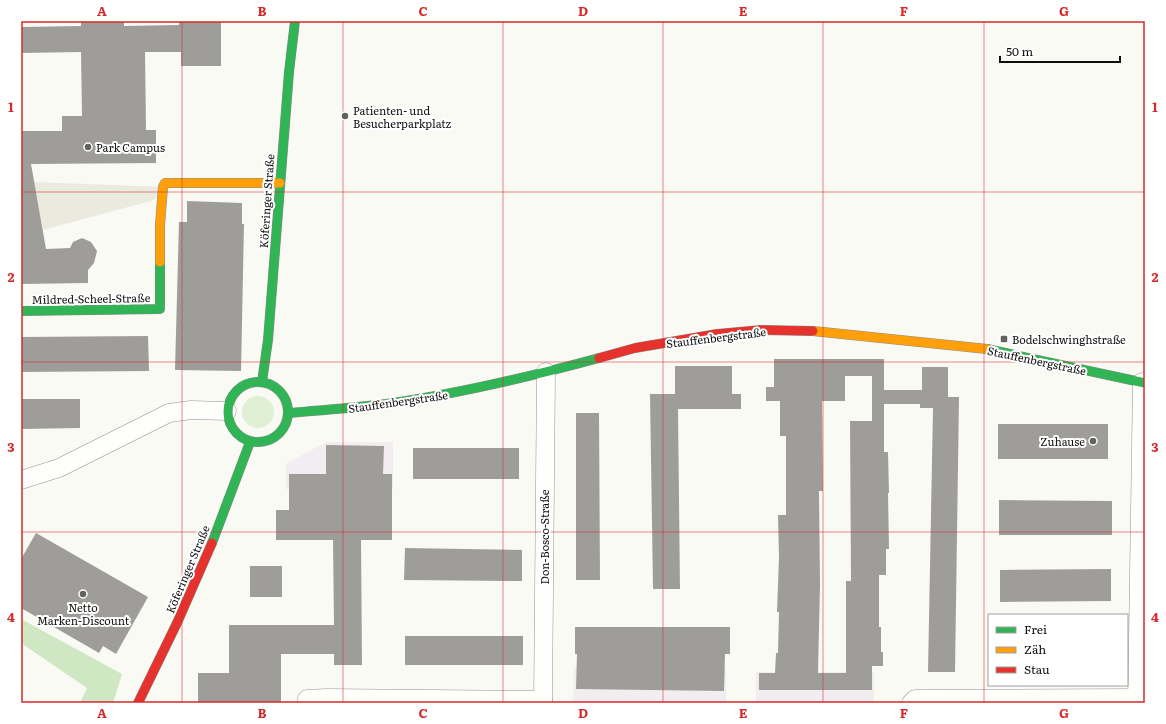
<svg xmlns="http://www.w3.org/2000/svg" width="1166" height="724" viewBox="0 0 1166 724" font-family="Literata,serif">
<rect width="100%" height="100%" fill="#fafaf4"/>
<g fill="#f2edf0">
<polygon points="326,442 393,442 393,489 286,489 286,464"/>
<polygon points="574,667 726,669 726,703 573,703"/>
<rect x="756" y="672" width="118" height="31"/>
</g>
<circle fill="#e0f0d5" cx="258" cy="412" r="16"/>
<polygon fill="#cfe7c3" points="21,619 122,674 113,703 80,703 87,688 21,643"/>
<polygon fill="#eaeadf" points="34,182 163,187 154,200 43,230"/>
<g fill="#9e9d99" fill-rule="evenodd">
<polygon points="81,21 124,21 124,26 179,25 179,21 221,21 221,66 181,66 181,52 145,52 146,130 156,130 156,163 31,164 46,249 70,248 73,242 82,238 91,242 97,251 94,263 88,270 88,283 21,284 21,131 62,131 62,116 82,116 81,52 21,53 21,27 81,26"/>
<polygon points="187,201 242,203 242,224 244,224 241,371 175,370 179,222 187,222"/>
<polygon points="148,336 149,371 21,372 21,337"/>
<path d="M 774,359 L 884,359 L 884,390 L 922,390 L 922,367 L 948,367 L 948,397 L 959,397 L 955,672 L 928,672 L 933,408 L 920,408 L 920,404 L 884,404 L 884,452 L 888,452 L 889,493 L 888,493 L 889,549 L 886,549 L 886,575 L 879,575 L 879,627 L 881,627 L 881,652 L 883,652 L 883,666 L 872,666 L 872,690 L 759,690 L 759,673 L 775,673 L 776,653 L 778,653 L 779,612 L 777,612 L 779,557 L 778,515 L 786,515 L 786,436 L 780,436 L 780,401 L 766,401 L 766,387 L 774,387 ZM 845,376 L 872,376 L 872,421 L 850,421 L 851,581 L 846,581 L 846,673 L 818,673 L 820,585 L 819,491 L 823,491 L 822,401 L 845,401 Z"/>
<polygon points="675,366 732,366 732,394 741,394 741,409 678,409 680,589 653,589 650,394 675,394"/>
<polygon points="21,399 80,399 80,428 21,429"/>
<polygon points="576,413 599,413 600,580 576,580"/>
<rect x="998" y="424" width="110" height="35"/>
<polygon points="326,445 384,446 383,474 392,474 392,540 361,540 362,665 334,665 334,654 281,654 281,703 198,703 198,673 229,673 229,625 334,625 333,540 276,540 276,510 289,510 289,474 326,474"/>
<rect x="413" y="448" width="106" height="31"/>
<polygon points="999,500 1112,501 1112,535 999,535"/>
<polygon points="36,533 148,597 116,654 103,646 99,653 21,608 21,559"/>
<polygon points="405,548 522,550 522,581 404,580"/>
<rect x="250" y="566" width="32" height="31"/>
<polygon points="1111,569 1111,601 1000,602 1000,570"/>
<polygon points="575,627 730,627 730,654 725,654 724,691 576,689 577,654 575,654"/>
<rect x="405" y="636" width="118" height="29"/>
</g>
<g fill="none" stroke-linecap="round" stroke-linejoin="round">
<defs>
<g id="street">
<polyline points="21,480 59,468 169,413 191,410 227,411"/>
<polyline points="307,703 307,699 327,698 543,700"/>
<polyline points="543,703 546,372"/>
<polyline points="911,703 915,699 1138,698"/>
<polyline points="1137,703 1142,382"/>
</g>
<g id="fast">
<polyline points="21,311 160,309 160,262"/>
<polyline points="987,349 1145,383"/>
<circle cx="258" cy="412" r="30"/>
<polyline points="262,382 268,340 289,72 295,21"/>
<path d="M 289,413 C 321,410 354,408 386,404 C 458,394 529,377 599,358"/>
<polyline points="212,543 250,442"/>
</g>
<g id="slow">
<polyline points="160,262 160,225 163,187 165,183 280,183"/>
<polyline points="813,331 987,349"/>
</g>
<g id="jam">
<polyline points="599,358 635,348 717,334 761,330 813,331"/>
<polyline points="138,703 177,623 212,543"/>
</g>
</defs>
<use href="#street" stroke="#949492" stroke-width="19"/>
<use href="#fast" stroke="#8b8b88" stroke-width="10"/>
<use href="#slow" stroke="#8b8b88" stroke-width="10"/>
<use href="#jam" stroke="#8b8b88" stroke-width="10"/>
<use href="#street" stroke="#fefefd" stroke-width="18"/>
<use href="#fast" stroke="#30b455" stroke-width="9"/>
<use href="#slow" stroke="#ff9f0a" stroke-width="9"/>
<use href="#jam" stroke="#e5322d" stroke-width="9"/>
</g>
<path fill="none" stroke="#d62828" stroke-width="1" stroke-opacity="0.55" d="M 182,21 L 182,703M 343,21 L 343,703M 503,21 L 503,703M 663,21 L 663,703M 823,21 L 823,703M 984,21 L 984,703M 21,192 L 1145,192M 21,362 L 1145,362M 21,532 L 1145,532"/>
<g fill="#61615e" stroke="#fff" stroke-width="1.5">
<circle cx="345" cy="116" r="4"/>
<circle cx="88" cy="147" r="4"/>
<rect x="1000" y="335" width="8" height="8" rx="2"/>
<circle cx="1093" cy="441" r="4"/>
<circle cx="83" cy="594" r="4"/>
</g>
<g text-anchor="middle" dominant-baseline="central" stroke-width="4" stroke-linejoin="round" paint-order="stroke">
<g font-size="11" fill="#0e0e0e" stroke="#fff" text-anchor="start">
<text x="353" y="110">Patienten- und<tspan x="353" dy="13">Besucherparkplatz</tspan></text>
<text x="96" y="147">Park Campus</text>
<text x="1012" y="339">Bodelschwinghstraße</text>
<text x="1085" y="441" text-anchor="end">Zuhause</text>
<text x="83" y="607" text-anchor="middle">Netto<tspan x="83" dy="13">Marken-Discount</tspan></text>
</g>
<g font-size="11" fill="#0e0e0e" stroke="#fff">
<text transform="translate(266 201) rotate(-86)">Köferinger Straße</text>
<text transform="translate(91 298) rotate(-1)">Mildred-Scheel-Straße</text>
<text transform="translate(716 337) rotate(-7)">Stauffenbergstraße</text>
<text transform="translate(1037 360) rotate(12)">Stauffenbergstraße</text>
<text transform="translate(398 401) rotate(-8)">Stauffenbergstraße</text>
<text transform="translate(544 537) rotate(-90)">Don-Bosco-Straße</text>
<text transform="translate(187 569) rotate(-67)">Köferinger Straße</text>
</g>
</g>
<rect width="1166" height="724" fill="none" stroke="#ffffff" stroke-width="44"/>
<rect x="988" y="614" width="140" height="72" fill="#ffffff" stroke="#9f9f9f"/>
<rect x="996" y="627" width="20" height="6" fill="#30b455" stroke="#9f9f9f"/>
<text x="1024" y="634" font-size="12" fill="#0e0e0e">Frei</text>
<rect x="996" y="647" width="20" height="6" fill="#ff9f0a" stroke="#9f9f9f"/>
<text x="1024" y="654" font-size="12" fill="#0e0e0e">Zäh</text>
<rect x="996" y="667" width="20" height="6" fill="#e5322d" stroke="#9f9f9f"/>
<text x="1024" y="674" font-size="12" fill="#0e0e0e">Stau</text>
<path d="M1000 56v6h120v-6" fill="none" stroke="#0e0e0e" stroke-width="2"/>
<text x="1006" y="56" font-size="12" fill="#0e0e0e" stroke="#ffffff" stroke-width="3" paint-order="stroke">50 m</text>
<rect x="22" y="22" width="1122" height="680" fill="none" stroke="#d62828" stroke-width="1.5"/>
<g font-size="13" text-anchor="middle" font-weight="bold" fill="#d62828">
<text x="102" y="16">A</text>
<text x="262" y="16">B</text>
<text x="423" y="16">C</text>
<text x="583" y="16">D</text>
<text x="743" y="16">E</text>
<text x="904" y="16">F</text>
<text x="1064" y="16">G</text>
<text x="11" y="112">1</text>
<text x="1155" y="112">1</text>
<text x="11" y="282">2</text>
<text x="1155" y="282">2</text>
<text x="11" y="452">3</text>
<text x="1155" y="452">3</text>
<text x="11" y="622">4</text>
<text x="1155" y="622">4</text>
<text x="102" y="718">A</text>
<text x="262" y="718">B</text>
<text x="423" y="718">C</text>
<text x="583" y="718">D</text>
<text x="743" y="718">E</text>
<text x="904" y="718">F</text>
<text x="1064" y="718">G</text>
</g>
</svg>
